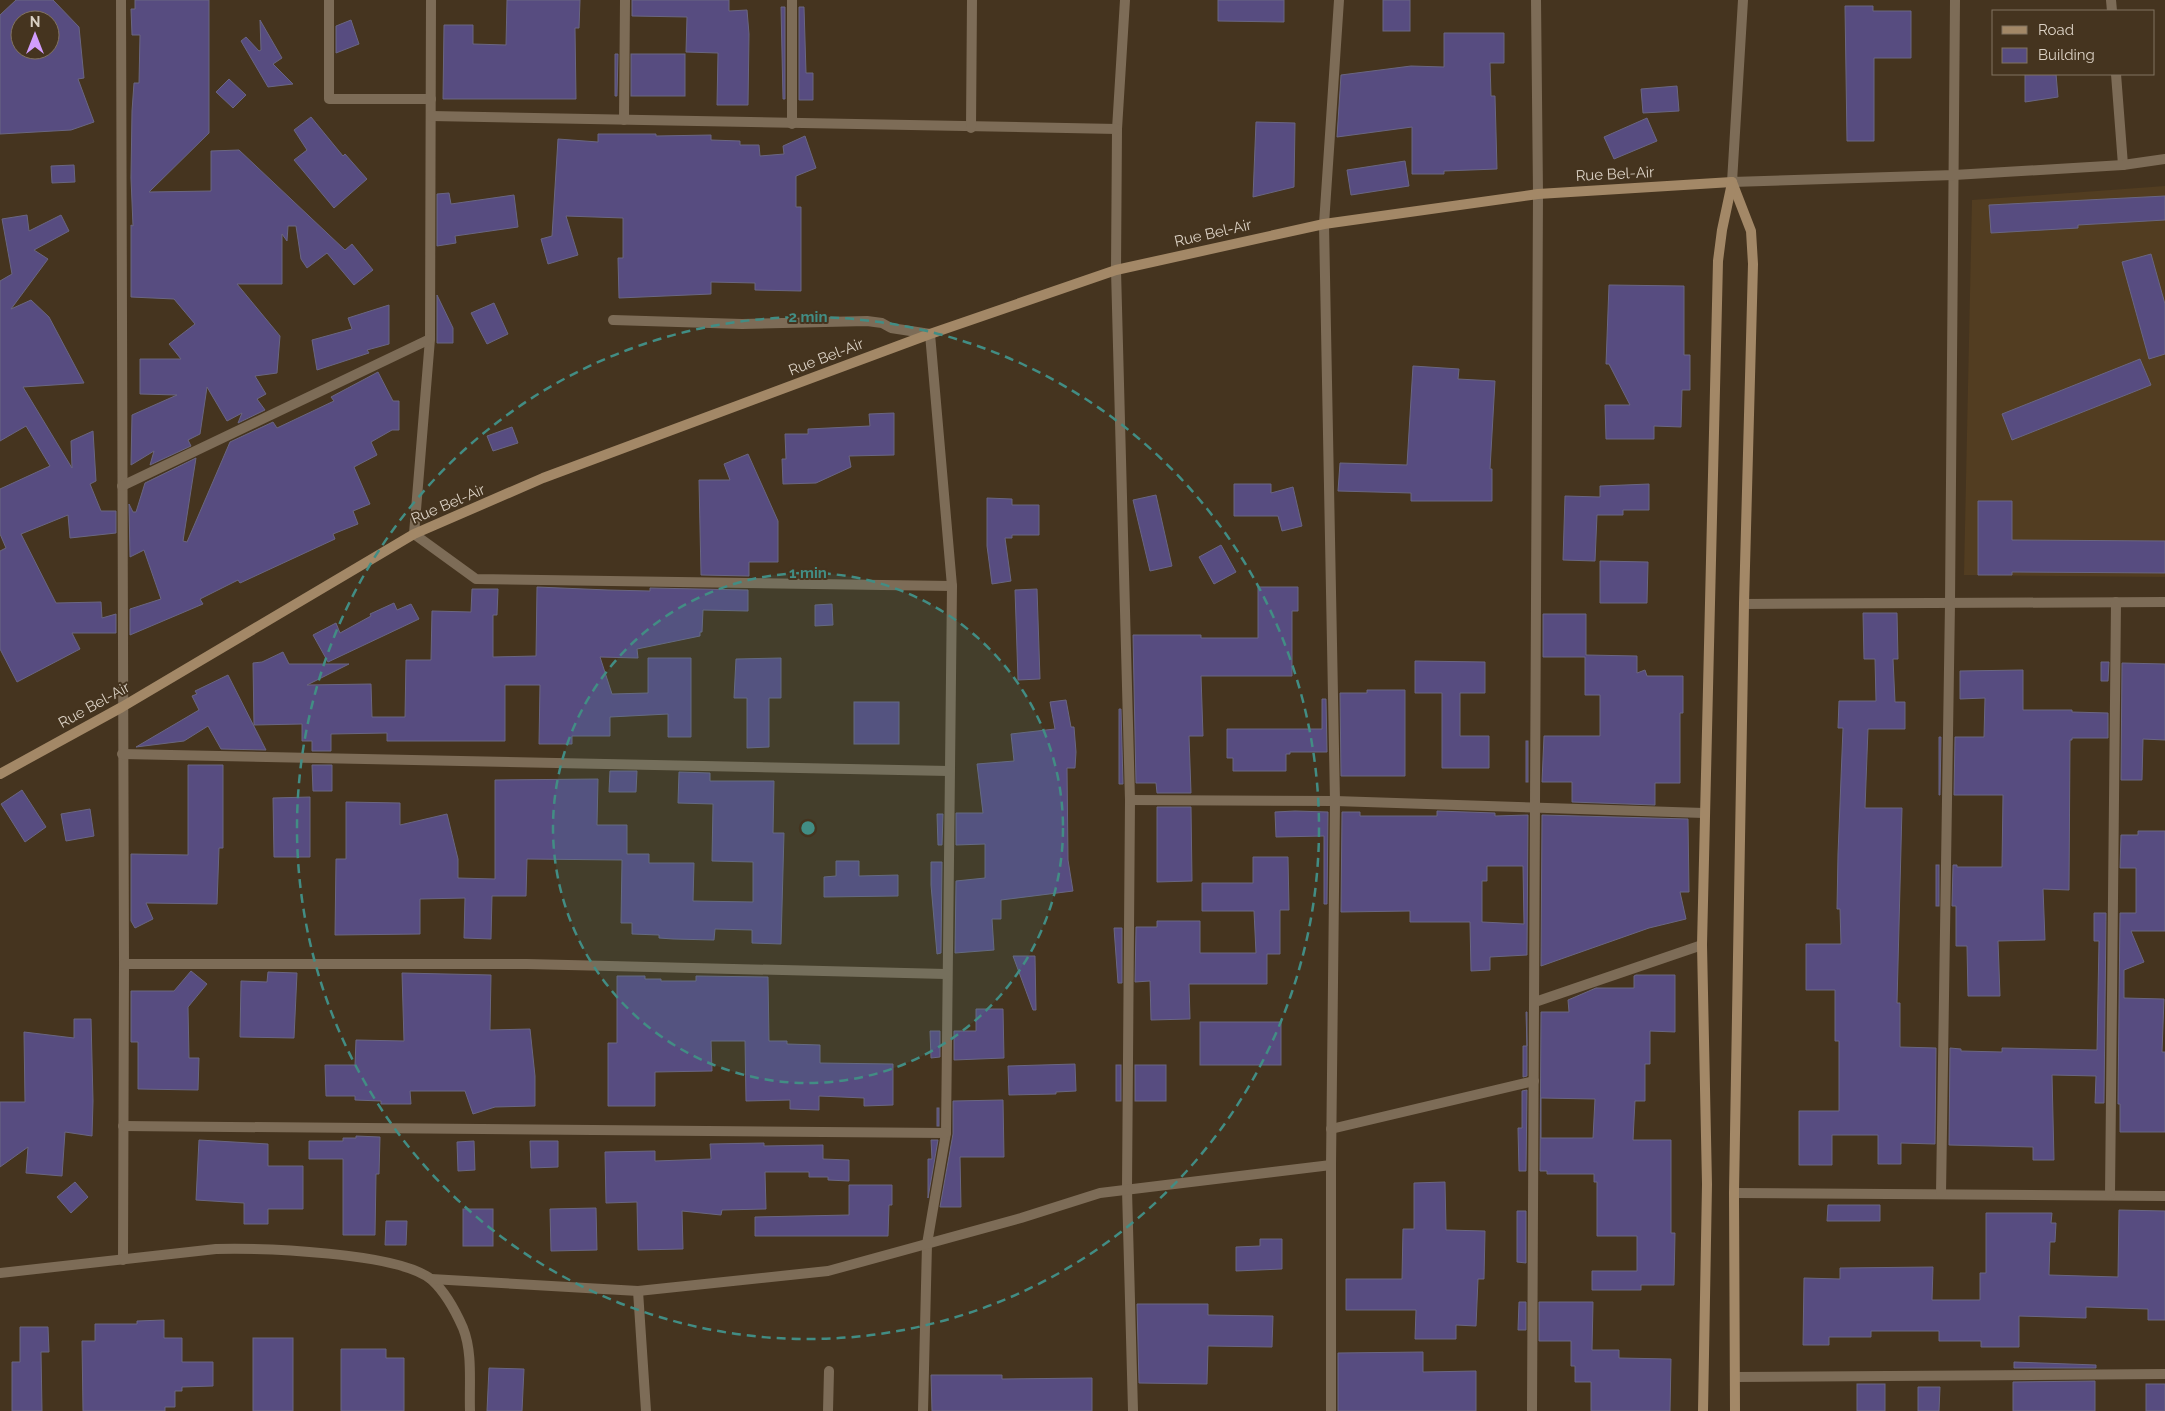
<svg xmlns="http://www.w3.org/2000/svg" width="2165" height="1411" viewBox="0 0 2165 1411" font-family="Raleway,sans-serif">
<rect width="100%" height="100%" fill="#45341f"/>
<polygon fill="#523d21" points="2165,186 2165,577 1964,575 1972,200"/>
<g fill="#574c80" stroke="#6a6681" fill-rule="evenodd">
<path d="M 16,0 L 53,0 L 79,27 L 84,78 L 78,79 L 94,122 L 71,130 L 0,134 L 0,15 ZM 20,20 L 50,20 L 50,50 L 20,50 Z"/>
<polygon points="135,0 209,0 209,133 149,192 211,191 211,151 239,150 345,250 352,244 373,270 354,285 327,253 307,268 301,259 296,226 288,226 287,241 282,234 282,284 237,284 280,336 277,373 255,376 266,394 257,399 265,410 238,423 242,413 227,421 207,387 200,434 188,440 191,446 150,465 154,451 131,465 132,415 177,395 140,394 140,359 181,359 169,344 195,324 174,299 131,297 131,225 133,226 131,178 132,111 134,83 139,83 140,35 132,35 131,9 135,9"/>
<polygon points="507,0 580,0 579,28 575,28 576,99 443,99 444,25 473,25 473,44 506,45"/>
<polygon points="632,0 729,0 729,11 747,10 749,34 748,105 717,105 718,53 686,52 687,17 632,16"/>
<polygon points="1218,0 1284,0 1284,22 1218,21"/>
<rect x="1383" y="0" width="27" height="31"/>
<polygon points="1845,6 1873,6 1873,11 1911,11 1911,58 1874,58 1874,141 1847,141"/>
<polygon points="781,7 785,7 785,99 783,99"/>
<polygon points="799,7 804,7 806,73 813,73 813,100 799,100"/>
<polygon points="260,20 282,58 273,64 293,84 268,87 241,41 246,37 259,51 261,50"/>
<polygon points="351,20 359,44 336,53 336,26"/>
<polygon points="1444,33 1504,33 1504,63 1490,63 1491,96 1495,96 1497,169 1444,171 1444,174 1412,174 1412,127 1337,137 1341,75 1411,66 1444,67"/>
<polygon points="615,54 618,54 617,96 615,96"/>
<rect x="631" y="54" width="54" height="42"/>
<polygon points="2025,74 2056,74 2058,97 2025,102"/>
<polygon points="229,79 246,95 233,108 216,92"/>
<polygon points="1677,86 1679,111 1643,113 1641,89"/>
<polygon points="311,117 343,156 345,154 367,179 334,208 294,160 307,150 294,130"/>
<polygon points="1647,118 1657,141 1614,159 1604,137"/>
<polygon points="1256,122 1295,123 1294,187 1253,197"/>
<polygon points="598,134 656,134 656,136 711,135 711,140 740,141 740,145 759,145 760,156 784,154 783,146 805,136 816,168 796,176 796,207 801,207 801,291 755,290 755,283 711,282 711,294 619,298 618,258 623,258 623,218 566,216 578,255 548,264 541,239 552,236 558,139 598,142"/>
<polygon points="1405,161 1409,186 1351,195 1347,170"/>
<polygon points="74,165 75,182 52,183 51,166"/>
<polygon points="449,193 451,204 514,195 518,227 455,236 456,243 437,246 437,194"/>
<polygon points="2165,196 2165,220 2078,225 2078,228 1991,233 1989,205"/>
<polygon points="27,215 29,231 61,215 69,231 34,250 48,259 11,309 31,300 49,317 84,383 23,387 72,468 71,441 93,431 96,481 90,484 101,511 116,511 116,533 70,538 68,515 21,534 56,603 101,602 102,618 116,614 116,633 72,633 80,649 17,682 0,649 0,551 6,548 0,534 0,489 50,466 26,426 0,441 0,281 12,274 2,219"/>
<polygon points="2151,254 2165,304 2165,354 2149,359 2122,262"/>
<polygon points="1609,285 1684,286 1684,355 1690,355 1690,390 1682,390 1681,427 1654,426 1654,439 1606,439 1605,405 1630,405 1609,364 1606,364"/>
<polygon points="437,295 453,328 453,343 437,343"/>
<polygon points="494,303 508,334 487,344 471,313"/>
<polygon points="389,305 389,344 367,350 369,353 317,370 312,340 352,329 348,318"/>
<polygon points="2140,359 2151,385 2012,440 2002,414"/>
<polygon points="1413,366 1459,369 1458,379 1495,381 1490,469 1492,469 1492,501 1411,501 1411,493 1338,491 1340,463 1407,465"/>
<polygon points="378,372 393,401 399,401 399,430 392,430 371,442 377,455 354,467 370,504 353,511 358,524 333,534 335,539 240,583 238,580 200,599 203,604 130,635 130,609 161,599 144,550 130,557 129,504 133,512 136,512 145,483 196,458 183,541 187,542 230,442 273,422 277,428 334,401 331,397"/>
<polygon points="894,413 894,455 849,456 851,467 816,483 783,484 782,459 786,459 785,434 808,434 808,429 870,426 869,414"/>
<polygon points="512,427 518,443 493,451 487,436"/>
<polygon points="748,454 778,521 778,562 749,562 749,576 701,575 699,480 730,480 724,464"/>
<polygon points="1234,484 1271,484 1271,493 1293,487 1302,526 1282,531 1278,516 1234,516"/>
<polygon points="1649,484 1649,510 1623,510 1623,515 1597,515 1595,561 1563,560 1565,496 1600,497 1600,486"/>
<polygon points="1156,495 1172,566 1150,571 1133,500"/>
<polygon points="987,498 1012,499 1012,505 1039,505 1039,535 1012,535 1012,538 1005,538 1011,581 992,584 987,546"/>
<polygon points="1978,501 2012,501 2012,540 2165,541 2165,573 2012,572 2012,575 1978,575"/>
<polygon points="1221,545 1236,572 1214,584 1199,557"/>
<polygon points="1600,561 1648,562 1647,603 1600,603"/>
<polygon points="537,587 608,590 650,591 650,588 748,590 748,611 703,610 702,632 700,632 700,636 637,649 638,658 600,657 612,694 648,693 648,658 691,658 691,737 668,737 668,714 610,717 610,736 572,736 572,744 539,744 540,685 505,685 505,741 387,741 387,733 331,734 331,751 312,751 312,741 302,741 302,724 254,725 253,663 262,662 283,652 289,664 349,664 307,685 371,684 372,717 405,717 406,660 431,660 432,611 471,612 472,589 498,589 497,615 493,615 493,657 536,656"/>
<polygon points="1258,587 1298,587 1298,611 1292,611 1292,676 1201,676 1203,736 1189,736 1191,793 1157,793 1156,783 1136,783 1133,635 1201,635 1201,638 1258,638"/>
<polygon points="1037,589 1040,679 1018,680 1015,590"/>
<polygon points="394,603 397,610 411,604 419,619 328,662 313,635 336,623 340,633 371,616 370,614"/>
<polygon points="832,604 833,625 815,626 815,605"/>
<polygon points="1863,613 1897,613 1898,659 1893,659 1895,702 1905,702 1905,729 1868,729 1865,808 1902,808 1897,1003 1900,1003 1900,1047 1936,1048 1935,1144 1901,1143 1901,1164 1878,1164 1878,1135 1832,1135 1832,1165 1799,1165 1799,1111 1839,1111 1839,1041 1835,1041 1835,990 1806,990 1806,944 1841,944 1840,909 1837,909 1838,854 1843,728 1838,728 1839,701 1876,701 1875,659 1864,659"/>
<polygon points="1543,614 1586,614 1586,655 1637,656 1637,673 1645,670 1647,676 1683,676 1683,713 1680,713 1680,783 1655,783 1655,805 1572,802 1572,782 1542,782 1544,736 1600,736 1600,695 1585,695 1585,657 1543,657"/>
<polygon points="781,658 781,698 769,698 769,747 747,748 747,698 734,698 736,659"/>
<polygon points="1415,661 1485,662 1485,693 1460,693 1460,736 1489,736 1489,768 1442,768 1442,693 1415,693"/>
<polygon points="2101,662 2109,662 2108,681 2101,681"/>
<polygon points="2122,663 2165,664 2165,740 2143,739 2142,780 2121,780"/>
<polygon points="2023,670 2023,710 2072,710 2072,712 2108,713 2108,738 2072,738 2072,740 2070,740 2069,890 2043,889 2045,940 1998,941 2000,996 1968,996 1967,946 1956,946 1956,906 1952,906 1953,865 1957,865 1957,867 2002,867 2003,795 1954,795 1955,737 1984,737 1985,698 1960,699 1960,671"/>
<polygon points="228,675 266,750 221,749 208,726 184,741 136,747 199,710 192,696 197,694 195,691"/>
<polygon points="1367,690 1405,690 1405,776 1341,776 1340,693 1367,693"/>
<polygon points="1322,699 1326,699 1327,752 1290,752 1290,754 1286,754 1286,771 1233,771 1233,758 1227,758 1227,729 1322,729"/>
<polygon points="1066,700 1071,727 1074,727 1076,752 1075,768 1067,768 1068,860 1073,891 1001,900 1001,919 992,919 994,950 955,953 956,881 985,878 985,844 956,845 956,813 983,813 977,764 1014,761 1011,734 1055,729 1050,702"/>
<rect x="854" y="702" width="45" height="42"/>
<polygon points="1119,709 1121,709 1123,784 1119,784"/>
<polygon points="1939,737 1941,737 1940,795 1939,795"/>
<rect x="1526" y="741" width="2" height="41"/>
<polygon points="188,765 223,765 223,848 219,848 217,904 146,903 153,919 135,928 131,921 131,854 188,855"/>
<polygon points="312,765 332,765 332,791 313,791"/>
<polygon points="610,771 637,771 636,792 609,792"/>
<polygon points="679,772 710,773 710,781 774,781 773,833 784,833 781,944 752,943 752,930 715,929 714,940 673,939 659,938 659,935 632,934 632,923 621,923 622,860 527,859 526,896 492,896 491,939 464,938 465,898 420,899 420,934 335,935 336,859 346,859 346,802 400,803 400,825 447,814 458,859 458,878 495,879 495,780 598,779 597,825 627,825 627,854 649,854 649,863 694,863 693,901 753,902 753,862 712,861 713,804 678,803"/>
<polygon points="22,790 46,827 25,842 1,804"/>
<polygon points="310,797 310,857 274,857 273,798"/>
<polygon points="1157,807 1191,807 1192,881 1157,882"/>
<polygon points="90,809 94,836 66,841 61,814"/>
<polygon points="1295,811 1328,812 1327,904 1324,904 1324,836 1276,837 1275,812"/>
<path d="M 1437,811 L 1495,813 L 1495,816 L 1528,815 L 1527,955 L 1490,957 L 1490,970 L 1471,971 L 1470,922 L 1410,922 L 1410,911 L 1341,912 L 1342,812 L 1360,812 L 1360,816 L 1437,816 ZM 1487,866 L 1523,866 L 1524,924 L 1482,922 L 1482,881 L 1487,881 Z"/>
<polygon points="937,814 943,814 942,845 938,845"/>
<polygon points="1542,815 1688,819 1689,892 1680,892 1686,919 1649,928 1541,966"/>
<polygon points="2138,831 2165,831 2165,931 2131,931 2144,962 2124,970 2124,998 2164,999 2162,1052 2165,1052 2165,1132 2120,1132 2120,1104 2118,1104 2120,913 2136,913 2136,868 2120,868 2121,835 2138,835"/>
<polygon points="1253,857 1288,857 1289,910 1280,910 1280,954 1267,954 1267,984 1189,984 1190,1019 1151,1020 1150,981 1135,982 1136,927 1157,927 1157,921 1200,921 1200,953 1256,953 1254,911 1202,911 1202,883 1253,883"/>
<polygon points="836,861 859,861 859,876 898,875 898,896 824,897 824,877 836,876"/>
<polygon points="931,862 942,862 941,953 937,954 931,885"/>
<rect x="1936" y="865" width="3" height="41"/>
<polygon points="2094,913 2106,913 2104,1103 2095,1103 2096,1076 2052,1075 2054,1160 2033,1160 2033,1147 1949,1145 1950,1048 1961,1049 1961,1051 2002,1052 2002,1048 2097,1050 2099,941 2094,941"/>
<polygon points="1114,928 1122,928 1122,983 1118,983"/>
<polygon points="1013,956 1035,956 1036,1010 1033,1010"/>
<polygon points="191,971 207,984 188,1007 189,1058 199,1058 198,1090 138,1089 138,1042 131,1042 131,991 174,991"/>
<polygon points="268,972 297,973 294,1038 240,1037 241,981 267,982"/>
<polygon points="402,973 491,975 490,1030 530,1029 535,1076 535,1106 495,1107 473,1114 465,1091 410,1091 411,1104 381,1104 381,1101 355,1100 355,1096 326,1096 325,1065 355,1065 356,1040 404,1041"/>
<path d="M 1636,975 L 1675,975 L 1675,1032 L 1650,1031 L 1650,1064 L 1645,1064 L 1645,1101 L 1635,1101 L 1633,1140 L 1671,1140 L 1671,1233 L 1675,1233 L 1674,1285 L 1641,1285 L 1641,1290 L 1592,1290 L 1592,1271 L 1637,1271 L 1637,1236 L 1597,1236 L 1597,1182 L 1594,1182 L 1594,1174 L 1547,1174 L 1547,1171 L 1540,1171 L 1541,1012 L 1569,1012 L 1568,1000 L 1596,988 L 1634,988 L 1634,976 ZM 1541,1098 L 1595,1099 L 1593,1138 L 1541,1138 Z"/>
<polygon points="617,976 645,976 645,979 661,979 661,981 696,981 696,976 768,977 769,1041 787,1041 787,1044 820,1045 820,1063 893,1064 893,1105 864,1106 864,1098 819,1096 819,1110 790,1109 790,1100 746,1101 745,1041 711,1041 712,1071 655,1072 655,1106 608,1106 608,1043 617,1043"/>
<polygon points="976,1009 1003,1009 1004,1058 954,1060 954,1031 976,1031"/>
<polygon points="1526,1012 1527,1012 1527,1076 1523,1077 1523,1046 1527,1046"/>
<polygon points="74,1019 91,1019 93,1101 92,1136 65,1132 62,1176 26,1173 28,1147 0,1167 0,1102 25,1102 24,1032 74,1038"/>
<rect x="1200" y="1022" width="81" height="43"/>
<polygon points="930,1031 940,1031 940,1057 931,1058"/>
<polygon points="1075,1064 1076,1091 1056,1092 1056,1094 1009,1095 1008,1066"/>
<rect x="1116" y="1065" width="5" height="36"/>
<rect x="1135" y="1065" width="31" height="36"/>
<polygon points="1527,1090 1526,1171 1519,1171 1518,1128 1522,1128 1522,1091"/>
<polygon points="1003,1100 1004,1157 960,1157 961,1207 940,1207 953,1134 953,1101"/>
<rect x="937" y="1108" width="2" height="18"/>
<polygon points="356,1136 380,1137 379,1174 376,1174 375,1235 343,1235 343,1159 309,1159 309,1141 343,1141 343,1138 356,1138"/>
<polygon points="199,1140 268,1144 268,1166 303,1166 303,1209 268,1209 268,1224 244,1224 244,1203 196,1200"/>
<polygon points="931,1140 938,1140 928,1198 928,1159 932,1159"/>
<polygon points="474,1141 475,1170 458,1171 457,1142"/>
<polygon points="530,1141 558,1141 558,1167 531,1168"/>
<polygon points="764,1143 764,1146 823,1145 823,1159 849,1160 849,1181 828,1180 828,1177 809,1177 809,1172 765,1172 766,1209 722,1210 721,1215 682,1211 683,1249 638,1250 637,1202 606,1203 605,1152 655,1151 655,1161 711,1159 710,1144"/>
<polygon points="75,1182 88,1197 71,1213 57,1197"/>
<polygon points="1445,1182 1446,1230 1485,1231 1484,1279 1478,1279 1476,1326 1456,1325 1456,1339 1415,1339 1416,1310 1346,1310 1346,1279 1402,1279 1403,1229 1414,1229 1414,1183"/>
<polygon points="849,1185 892,1185 892,1205 889,1205 888,1236 755,1236 755,1217 849,1215"/>
<polygon points="1828,1205 1880,1205 1880,1221 1827,1221"/>
<polygon points="596,1208 597,1250 551,1251 550,1209"/>
<rect x="463" y="1209" width="30" height="37"/>
<polygon points="2119,1210 2165,1211 2165,1320 2148,1320 2148,1309 2086,1307 2086,1318 2019,1316 2019,1347 1981,1347 1981,1341 1939,1341 1939,1331 1871,1331 1871,1337 1829,1337 1829,1345 1803,1345 1804,1278 1840,1279 1840,1268 1933,1267 1932,1300 1980,1300 1980,1273 1986,1273 1986,1213 2052,1213 2051,1223 2056,1223 2055,1242 2050,1242 2049,1275 2118,1277"/>
<polygon points="1517,1211 1526,1211 1526,1263 1517,1262"/>
<polygon points="386,1221 407,1221 406,1245 385,1245"/>
<polygon points="1260,1239 1282,1239 1282,1269 1236,1271 1236,1247 1260,1246"/>
<polygon points="1519,1302 1526,1302 1526,1330 1518,1330"/>
<polygon points="1539,1302 1593,1302 1592,1350 1619,1350 1619,1358 1671,1359 1670,1411 1591,1411 1591,1382 1575,1382 1575,1366 1571,1366 1571,1341 1539,1341"/>
<polygon points="1137,1304 1208,1304 1208,1315 1273,1316 1272,1347 1208,1346 1207,1384 1139,1383"/>
<polygon points="164,1320 164,1338 182,1338 182,1362 213,1362 213,1386 182,1387 182,1391 175,1391 175,1407 165,1407 165,1411 83,1411 82,1341 95,1341 95,1324 137,1324 137,1321"/>
<polygon points="20,1327 48,1327 49,1352 41,1352 42,1411 12,1411 12,1362 20,1362"/>
<rect x="253" y="1338" width="40" height="73"/>
<polygon points="341,1349 386,1349 386,1358 404,1358 404,1411 341,1411"/>
<polygon points="1423,1352 1423,1372 1476,1371 1476,1411 1338,1411 1338,1353"/>
<polygon points="2014,1362 2096,1365 2096,1368 2014,1368"/>
<polygon points="489,1368 524,1369 522,1411 487,1411"/>
<polygon points="931,1375 1002,1375 1002,1379 1092,1378 1092,1411 932,1411"/>
<polygon points="2095,1381 2095,1411 2013,1411 2013,1382"/>
<rect x="1857" y="1384" width="28" height="27"/>
<rect x="2146" y="1384" width="19" height="27"/>
<polygon points="1918,1387 1940,1387 1939,1411 1918,1411"/>
</g>
<g fill="none" stroke-linecap="round" stroke-linejoin="round">
<g stroke="#7d6c57" stroke-width="10">
<polyline points="121,0 124,964 123,1260"/>
<polyline points="329,0 329,99 431,99"/>
<polyline points="431,0 430,339 414,534 476,579 952,586"/>
<polyline points="1125,0 1117,129 1116,270 1130,800 1127,1190 1133,1411"/>
<polyline points="2111,0 2112,11"/>
<polyline points="2116,74 2123,165"/>
<polyline points="431,116 1117,129"/>
<polyline points="624,120 625,0"/>
<polyline points="792,124 792,0"/>
<polyline points="971,128 972,0"/>
<polyline points="613,320 742,324 867,321 882,323 891,328 930,334 952,586 946,1133 927,1244 923,1411"/>
<polyline points="122,486 430,339"/>
<polyline points="1744,604 2165,602"/>
<polyline points="122,754 949,771"/>
<polyline points="1130,800 1335,801 1704,813"/>
<polyline points="124,964 527,964 946,974"/>
<polyline points="1535,1002 1702,945"/>
<polyline points="123,1126 946,1133"/>
<polyline points="1331,1129 1534,1081"/>
<polyline points="1734,1193 2165,1196"/>
<polyline points="1941,1194 1950,603 1955,0"/>
<polyline points="2110,1195 2116,602"/>
<path d="M 0,1273 L 216,1249 C 260,1248 400,1252 432,1280 C 445,1292 456,1312 463,1328 C 473,1353 469,1384 470,1411"/>
<polyline points="431,1279 638,1291 828,1271 1021,1218 1100,1193 1331,1165"/>
<polyline points="638,1291 646,1411"/>
<polyline points="1735,1377 2165,1374"/>
<polyline points="828,1411 829,1371"/>
<polyline points="1331,1411 1331,1165 1335,801 1324,224 1339,0"/>
<polyline points="1532,1411 1538,194 1536,0"/>
</g>
<polyline stroke="#7d6c57" stroke-width="10" points="1743,0 1732,182 1954,175 2123,165 2165,159"/>
<g stroke="#a38867" stroke-width="10">
<polyline points="1732,182 1751,231 1753,264 1744,604 1734,1193 1735,1411"/>
<polyline points="0,774 122,707 414,534 543,478 930,334 1116,270 1324,224 1538,194 1732,182"/>
<polyline points="1703,1411 1707,1184 1702,945 1718,261 1722,230 1732,183"/>
</g>
</g>
<circle cx="808" cy="828" r="255" fill="#428d84" fill-opacity=".12"/>
<g fill="none" stroke="#428d84" stroke-width="2.5" stroke-dasharray="9 6">
<circle cx="808" cy="828" r="255"/>
<circle cx="808" cy="828" r="511"/>
</g>
<g text-anchor="middle" dominant-baseline="central" stroke-width="4" stroke-linejoin="round" paint-order="stroke">
<g font-size="15" fill="#dbd1c4" stroke="#45341f">
<text transform="translate(1615 174) rotate(-3)">Rue Bel-Air</text>
<text transform="translate(1213 233) rotate(-13)">Rue Bel-Air</text>
<text transform="translate(826 357) rotate(-21)">Rue Bel-Air</text>
<text transform="translate(448 504) rotate(-23)">Rue Bel-Air</text>
<text transform="translate(94 705) rotate(-29)">Rue Bel-Air</text>
</g>
</g>
<circle cx="808" cy="828" r="8" fill="#428d84" stroke="#45341f" stroke-width="2.5"/>
<g font-size="15" text-anchor="middle" font-weight="bold" fill="#428d84" stroke="#45341f" stroke-width="4" stroke-linejoin="round" paint-order="stroke">
<text x="808" y="322">2 min</text>
<text x="808" y="578">1 min</text>
</g>
<rect x="1992" y="10" width="162" height="65" fill="#45341f" stroke="#817361"/>
<rect x="2002" y="26" width="25" height="8" fill="#a38867" stroke="#817361"/>
<text x="2038" y="35" font-size="15" fill="#dbd1c4">Road</text>
<rect x="2002" y="48" width="25" height="15" fill="#574c80" stroke="#817361"/>
<text x="2038" y="60" font-size="15" fill="#dbd1c4">Building</text>
<g transform="translate(35 35)"><circle r="24" fill="#45341f" stroke="#817361"/>
<path d="M0-4L9 19L0 12L-9 19Z" fill="#d19dfe"/>
<text y="-8" font-size="14" font-weight="bold" text-anchor="middle" fill="#dbd1c4">N</text>
</g>
</svg>
